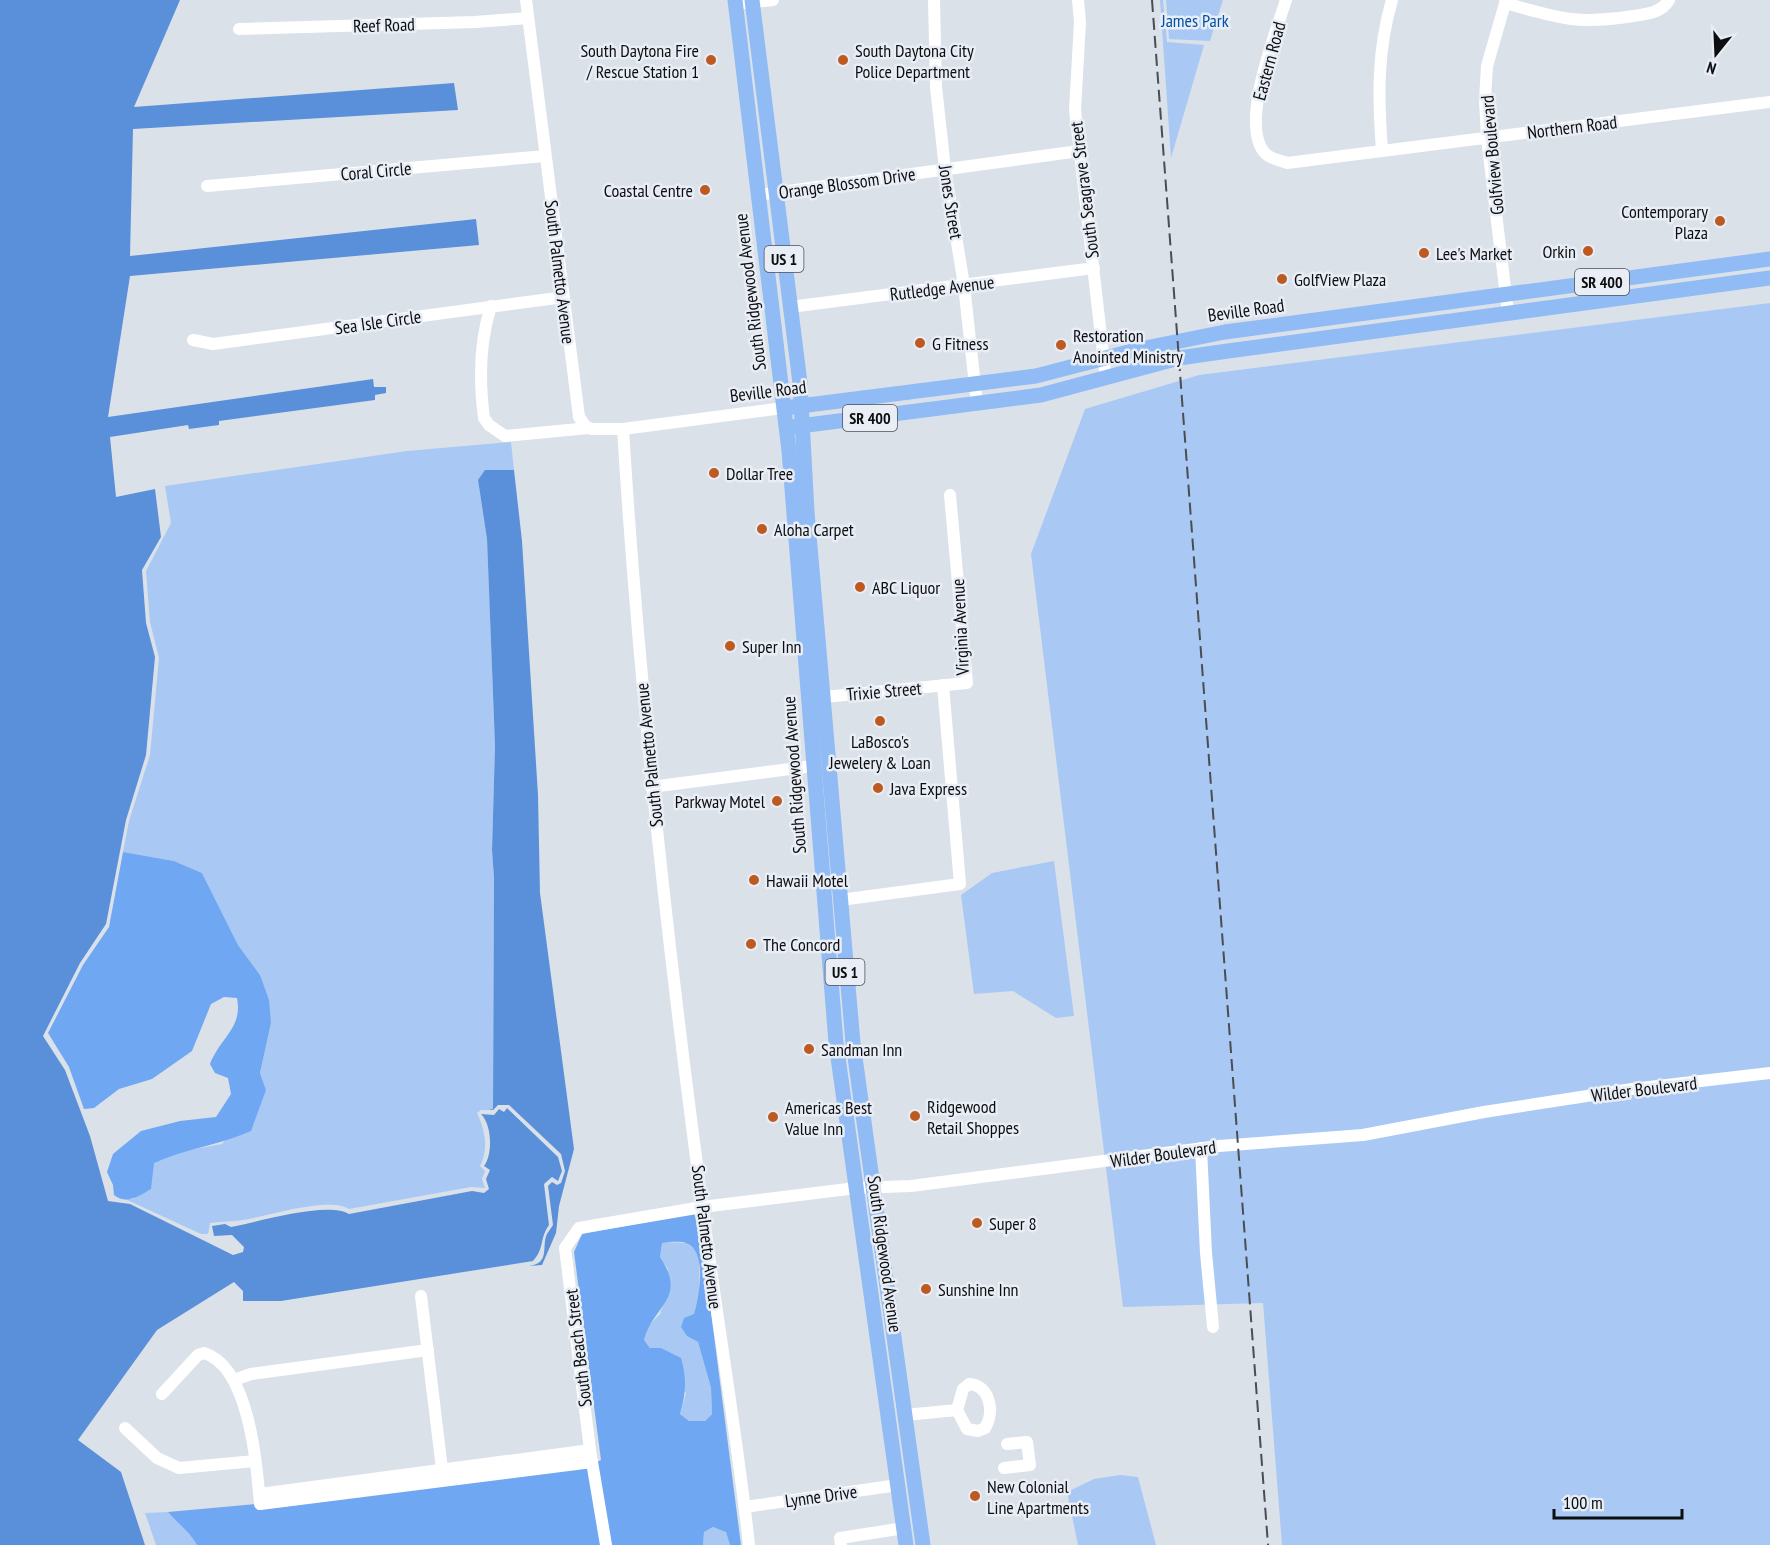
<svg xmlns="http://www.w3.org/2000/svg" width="1770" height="1545" viewBox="0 0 1770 1545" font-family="'PT Sans Narrow',sans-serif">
<rect width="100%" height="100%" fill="#dbe1e9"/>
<g fill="#a9c9f4">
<polygon points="1160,0 1163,0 1167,42 1204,45 1171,158"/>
<polygon points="1166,0 1223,0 1210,41 1169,39"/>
<polygon points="1770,303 1770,1545 1282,1545 1263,1303 1123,1307 1031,554 1085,409 1199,375"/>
<path d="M 511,442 L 514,470 L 478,480 L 487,539 L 495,746 L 492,849 L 494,878 L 493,1110 L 481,1110 L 477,1113 C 485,1130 489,1149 480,1166 L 485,1171 L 482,1179 L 485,1188 L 471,1187 L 349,1209 C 329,1196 268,1216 243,1220 C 232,1222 222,1221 210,1223 L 208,1234 L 201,1234 L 125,1199 L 134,1199 L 153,1163 L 178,1152 L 222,1144 L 266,1090 L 260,1073 L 271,1023 L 260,975 L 238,945 L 202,873 L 174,861 L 123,852 L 129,821 L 150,755 L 159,658 L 150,622 L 146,571 L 171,523 L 165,486 L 407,451 Z"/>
<polygon points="1054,861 1074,1016 1056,1018 1013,991 974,994 961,895 992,873"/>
<polygon points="662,1242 687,1243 696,1251 699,1261 700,1295 687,1336 698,1342 711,1388 712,1414 705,1421 689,1421 680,1414 686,1393 644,1340 647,1327 660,1314 665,1299 668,1269 660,1257"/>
<polygon points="1120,1475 1138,1477 1156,1545 1078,1545 1067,1492 1094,1479"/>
<path d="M 168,1512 C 178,1524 189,1531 197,1545 L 156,1545 L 145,1513 Z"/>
<polygon points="713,1527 726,1531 730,1545 703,1545 704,1532"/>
</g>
<g fill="#6fa7f2" fill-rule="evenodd">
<path d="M 123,852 L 174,861 L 202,873 L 238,945 L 260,975 L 269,1000 L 271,1023 L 260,1073 L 266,1090 L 251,1131 C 217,1146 187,1148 154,1163 L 151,1189 C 139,1196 126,1205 114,1195 L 113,1185 L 107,1172 L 113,1154 L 141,1131 L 180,1121 L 216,1117 L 231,1094 L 228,1078 L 215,1073 L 210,1064 C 220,1038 243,1028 237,998 L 224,997 L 211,1004 L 192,1051 L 152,1079 L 119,1089 L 94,1108 L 84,1109 L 69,1067 L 48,1033 L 83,965 L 109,927 Z"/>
<path d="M 694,1213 L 701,1235 L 741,1545 L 730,1545 L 726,1532 L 713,1527 L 704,1532 L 703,1545 L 611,1545 L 597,1462 L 601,1460 L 574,1252 L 582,1234 ZM 662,1243 C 669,1242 680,1241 686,1243 C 708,1251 699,1298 694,1314 L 684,1318 L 681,1327 L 687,1336 L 698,1342 L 711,1388 L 712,1414 L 705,1421 L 689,1421 L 680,1414 C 686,1393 687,1379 681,1358 L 661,1348 L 650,1348 L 644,1340 C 653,1305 688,1299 660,1257 Z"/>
<path d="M 589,1467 L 601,1545 L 197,1545 C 189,1531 178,1524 168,1512 L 256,1504 L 257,1510 Z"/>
</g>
<g fill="#5a90da">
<path d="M 0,0 L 180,0 L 134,107 L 454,83 L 458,110 L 133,129 L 130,256 L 476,219 L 479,245 L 130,276 L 108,417 L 373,379 L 374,387 L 386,387 L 386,393 L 375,395 L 375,400 L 219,421 L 219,425 L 189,429 L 188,425 L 110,437 L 116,497 L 155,489 L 161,537 L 142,570 L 146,623 L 155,657 L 146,755 L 126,820 L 106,924 L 80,963 L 43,1036 L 65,1070 L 90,1136 L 108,1201 L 130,1204 L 233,1255 L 243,1252 L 244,1247 L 232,1235 L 214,1236 L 212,1226 L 225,1224 L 231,1227 C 258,1222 327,1201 349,1214 L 472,1191 L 484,1193 L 489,1189 L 486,1179 L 490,1170 L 484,1166 C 493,1154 492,1125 481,1114 L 494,1115 L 499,1109 L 504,1112 L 507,1108 L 558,1157 L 562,1171 L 558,1181 L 552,1177 L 544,1184 L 549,1225 C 539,1239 545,1248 533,1261 L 281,1301 L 243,1301 L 243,1291 L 234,1282 L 157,1330 L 78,1440 L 121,1472 L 145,1545 L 0,1545 Z"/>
<path d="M 485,470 L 514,470 L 522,541 L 538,795 L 540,893 L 574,1149 L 559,1206 L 556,1233 L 542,1265 L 529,1266 C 551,1263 541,1246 547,1234 C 549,1231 551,1228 553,1225 L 548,1186 L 552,1182 L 557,1185 L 561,1183 L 565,1171 L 561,1154 L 509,1105 L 498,1105 L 493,1110 L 489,1110 L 493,1109 L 494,878 L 492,850 L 495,746 L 487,539 L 478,480 Z"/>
</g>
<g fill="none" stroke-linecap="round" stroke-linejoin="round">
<g stroke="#fff" stroke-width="12">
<polyline points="526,0 579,417 586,427 592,429 623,429 783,408"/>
<polyline points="934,0 936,87 945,169 964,285 977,404"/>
<polyline points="1078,0 1080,22 1075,110 1106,379"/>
<path d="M 1286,0 C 1276,32 1238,127 1266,154 C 1271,159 1280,160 1287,163 L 1770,102"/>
<polyline points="1506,0 1487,66 1485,100 1487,138 1508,313"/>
<path d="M 1505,3 C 1558,18 1577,25 1633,16 C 1647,14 1661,13 1669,0"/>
<polyline points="735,4 773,0"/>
<polyline points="239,29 475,22 528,18"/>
<path d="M 1382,150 C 1378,98 1377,51 1392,0"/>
<polyline points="207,186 545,156"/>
<polyline points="758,195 1079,151"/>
<path d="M 491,306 C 479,343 479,380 484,418 L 489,425 L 505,436 L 589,428"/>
<polyline points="790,307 1094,268"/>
<polyline points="193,340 213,344 564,297"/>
<path d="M 623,429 C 639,691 668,950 703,1210 C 717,1322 737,1433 749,1545"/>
<polyline points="824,697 967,683 950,495"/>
<polyline points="651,787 813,766"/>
<polyline points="840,900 960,884 943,685"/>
<polyline points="1201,1148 1206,1253 1213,1327"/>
<polyline points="421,1296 443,1477"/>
<polyline points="234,1380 251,1374 428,1350"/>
<path d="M 162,1394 L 198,1355 L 204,1353 C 249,1366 257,1465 260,1504 L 592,1462"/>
<path d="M 905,1415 L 957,1410 L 967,1429 L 978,1431 L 985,1428 C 995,1412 990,1385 969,1384 L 963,1389 L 957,1410"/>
<polyline points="125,1428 157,1458 179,1468 255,1461"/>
<polyline points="1004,1468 1030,1465 1027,1442 1007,1444"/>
<polyline points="260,1494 590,1450"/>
<polyline points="745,1507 898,1485"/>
<polyline points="606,1545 590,1450 565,1248 579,1228 702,1207 856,1188 911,1186 1219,1146 1363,1135 1484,1112 1632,1089 1770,1073"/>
<polyline points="841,1545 840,1538 904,1528"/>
</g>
<g stroke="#90bbf4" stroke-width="15">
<polyline points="735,0 789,451 836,1043 906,1545"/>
<polyline points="752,0 800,383 807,512 853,1043 923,1545"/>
<polyline points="792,407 1036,376 1140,349 1225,332 1770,259"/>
<polyline points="792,427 1041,395 1179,358 1228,351 1770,278"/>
</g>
<polyline stroke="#4a4d51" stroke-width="2" stroke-dasharray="12 6" stroke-linecap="butt" points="1152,0 1268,1545"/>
</g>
<g fill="#bd5a22" stroke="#e9eef6" stroke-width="2">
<circle cx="711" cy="60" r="6"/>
<circle cx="843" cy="60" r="6"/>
<circle cx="705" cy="190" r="6"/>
<circle cx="1720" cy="221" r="6"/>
<circle cx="1588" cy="251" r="6"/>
<circle cx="1424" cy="253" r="6"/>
<circle cx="1282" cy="279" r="6"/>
<circle cx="920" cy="343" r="6"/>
<circle cx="1061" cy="345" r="6"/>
<circle cx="714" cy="473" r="6"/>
<circle cx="762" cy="529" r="6"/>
<circle cx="860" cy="587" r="6"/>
<circle cx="730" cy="646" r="6"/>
<circle cx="880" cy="721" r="6"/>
<circle cx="878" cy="788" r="6"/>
<circle cx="777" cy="801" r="6"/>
<circle cx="754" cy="880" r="6"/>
<circle cx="751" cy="944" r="6"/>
<circle cx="809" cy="1049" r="6"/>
<circle cx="915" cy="1116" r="6"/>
<circle cx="773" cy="1117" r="6"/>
<circle cx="977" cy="1223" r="6"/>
<circle cx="926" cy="1289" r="6"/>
<circle cx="975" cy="1496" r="6"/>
</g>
<g text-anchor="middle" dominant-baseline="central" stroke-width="5" stroke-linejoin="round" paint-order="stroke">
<g fill="#e9eef6" stroke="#4e5155" stroke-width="1.5">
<rect x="764.5" y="246" width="39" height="26" rx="4.5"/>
<rect x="1575" y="269" width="54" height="26" rx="4.5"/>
<rect x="843" y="405" width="54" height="26" rx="4.5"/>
<rect x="825.5" y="959" width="39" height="26" rx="4.5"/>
</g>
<g font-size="16" font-weight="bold" fill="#0c0e10">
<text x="784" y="259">US 1</text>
<text x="1602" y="282">SR 400</text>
<text x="870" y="418">SR 400</text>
<text x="845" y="972">US 1</text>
</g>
<g font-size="18" fill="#0051a7" stroke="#e9eef6">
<text x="1195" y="20">James Park</text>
</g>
<g font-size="18" fill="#0c0e10" stroke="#e9eef6">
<text transform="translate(384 25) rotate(-2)">Reef Road</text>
<text transform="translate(1269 61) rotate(-75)">Eastern Road</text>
<text transform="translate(1572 127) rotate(-7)">Northern Road</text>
<text transform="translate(1492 155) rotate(-95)">Golfview Boulevard</text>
<text transform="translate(376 171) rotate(-5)">Coral Circle</text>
<text transform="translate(847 183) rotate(-8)">Orange Blossom Drive</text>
<text transform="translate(1084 190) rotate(-97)">South Seagrave Street</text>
<text transform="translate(951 202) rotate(81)">Jones Street</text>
<text transform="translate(560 272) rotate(83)">South Palmetto Avenue</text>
<text transform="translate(942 288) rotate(-7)">Rutledge Avenue</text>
<text transform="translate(750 292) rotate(-97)">South Ridgewood Avenue</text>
<text transform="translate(1246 310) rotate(-8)">Beville Road</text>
<text transform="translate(378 322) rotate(-8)">Sea Isle Circle</text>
<text transform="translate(768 391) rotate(-7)">Beville Road</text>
<text transform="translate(960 627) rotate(-93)">Virginia Avenue</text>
<text transform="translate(884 691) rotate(-5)">Trixie Street</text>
<text transform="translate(649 755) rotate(-96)">South Palmetto Avenue</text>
<text transform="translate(794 775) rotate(-94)">South Ridgewood Avenue</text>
<text transform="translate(1644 1089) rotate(-7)">Wilder Boulevard</text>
<text transform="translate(1163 1154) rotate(-8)">Wilder Boulevard</text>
<text transform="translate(707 1237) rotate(83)">South Palmetto Avenue</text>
<text transform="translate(885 1254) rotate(82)">South Ridgewood Avenue</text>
<text transform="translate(578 1348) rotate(-97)">South Beach Street</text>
<text transform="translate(821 1496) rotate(-8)">Lynne Drive</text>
</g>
<g font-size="18" fill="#0c0e10" stroke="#e9eef6" text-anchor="start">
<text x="699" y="50" text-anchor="end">South Daytona Fire<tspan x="699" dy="21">/ Rescue Station 1</tspan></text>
<text x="855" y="50">South Daytona City<tspan x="855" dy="21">Police Department</tspan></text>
<text x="693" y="190" text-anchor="end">Coastal Centre</text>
<text x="1708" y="211" text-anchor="end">Contemporary<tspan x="1708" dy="21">Plaza</tspan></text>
<text x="1576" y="251" text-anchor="end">Orkin</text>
<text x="1436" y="253">Lee's Market</text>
<text x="1294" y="279">GolfView Plaza</text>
<text x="1073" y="335">Restoration<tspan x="1073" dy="21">Anointed Ministry</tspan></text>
<text x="932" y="343">G Fitness</text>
<text x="726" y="473">Dollar Tree</text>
<text x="774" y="529">Aloha Carpet</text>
<text x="872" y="587">ABC Liquor</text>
<text x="742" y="646">Super Inn</text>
<text x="880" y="741" text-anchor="middle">LaBosco's<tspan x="880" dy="21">Jewelery &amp; Loan</tspan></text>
<text x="890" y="788">Java Express</text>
<text x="765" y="801" text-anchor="end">Parkway Motel</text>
<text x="766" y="880">Hawaii Motel</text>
<text x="763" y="944">The Concord</text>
<text x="821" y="1049">Sandman Inn</text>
<text x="927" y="1106">Ridgewood<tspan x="927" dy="21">Retail Shoppes</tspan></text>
<text x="785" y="1107">Americas Best<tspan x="785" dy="21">Value Inn</tspan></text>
<text x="989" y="1223">Super 8</text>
<text x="938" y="1289">Sunshine Inn</text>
<text x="987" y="1486">New Colonial<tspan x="987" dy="21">Line Apartments</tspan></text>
</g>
</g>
<g transform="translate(1716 54) rotate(198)" stroke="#e9eef6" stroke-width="4.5" paint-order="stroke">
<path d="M0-4.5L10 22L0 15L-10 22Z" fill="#0c0e10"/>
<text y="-9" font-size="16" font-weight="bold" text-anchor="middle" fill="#0c0e10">N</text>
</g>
<path d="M1554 1509v9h128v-9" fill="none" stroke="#0c0e10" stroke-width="3"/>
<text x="1563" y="1509" font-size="18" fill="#0c0e10" stroke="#e9eef6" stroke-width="4.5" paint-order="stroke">100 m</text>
</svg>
